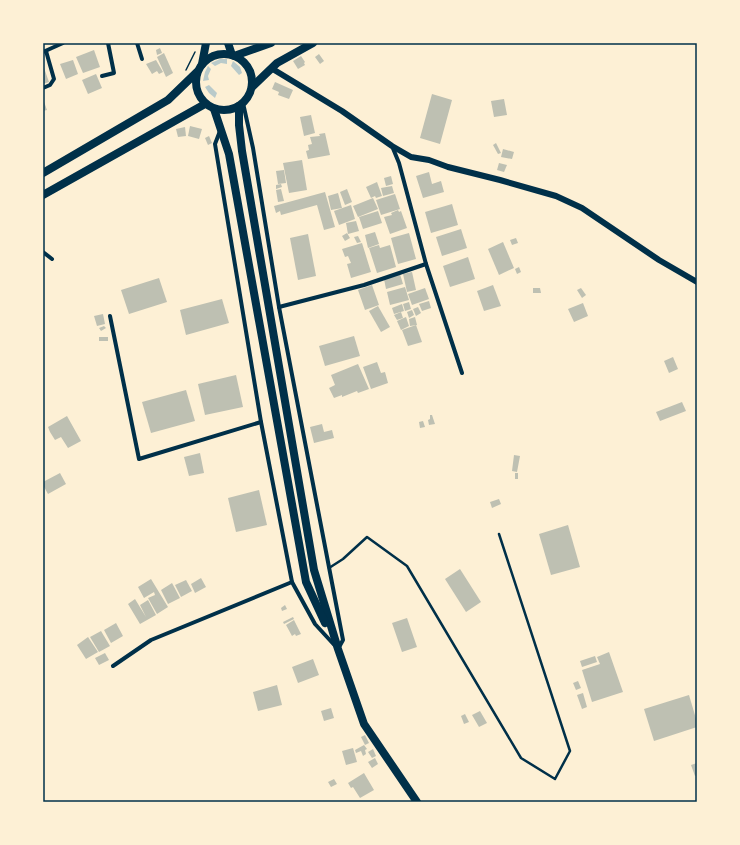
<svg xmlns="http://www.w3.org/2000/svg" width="740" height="845" viewBox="0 0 740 845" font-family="'PT Sans',sans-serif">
<rect width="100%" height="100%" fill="#fdf0d5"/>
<g fill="#b9caca">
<polygon points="220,59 227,59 227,64 221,63 215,66 211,63"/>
<polygon points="233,61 240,67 242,73 239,75 231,66"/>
<polygon points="208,66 211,69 208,76 209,80 203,81 205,72"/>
<polygon points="209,85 217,93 215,98 209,93 205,87"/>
</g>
<g fill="#bec0b2">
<polygon points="160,48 162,53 157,55 156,50"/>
<polygon points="94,50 100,67 83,73 76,57"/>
<polygon points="164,53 173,73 166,77 157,57"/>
<polygon points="319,54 324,61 320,64 315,57"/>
<polygon points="301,56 305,62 304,63 305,65 298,69 293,61"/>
<polygon points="73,60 78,74 66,79 60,64"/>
<polygon points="156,60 163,72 159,74 157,71 152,74 146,64"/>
<polygon points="43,68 44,68 49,82 43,84"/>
<polygon points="96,74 102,88 88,94 82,80"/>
<polygon points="275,82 293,90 289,99 278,95 279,92 272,89"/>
<polygon points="432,94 452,100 440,144 420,138"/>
<polygon points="43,99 47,110 43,111"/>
<polygon points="504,99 507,115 494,117 491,101"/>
<polygon points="311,115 315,133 304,136 300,117"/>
<polygon points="190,126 202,129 199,139 188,136"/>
<polygon points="185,127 186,136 178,137 176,129"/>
<polygon points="325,133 330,155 308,159 306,151 309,150 308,145 312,144 310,137 320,136 319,134"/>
<polygon points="209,136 212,143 208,145 205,138"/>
<polygon points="496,143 501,153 498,154 493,145"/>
<polygon points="503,149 514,152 512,159 501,157"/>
<polygon points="302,160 307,190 289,193 283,163"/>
<polygon points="499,163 507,165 504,172 497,170"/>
<polygon points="284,170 286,183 278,184 276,171"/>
<polygon points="429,172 432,184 441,181 444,192 423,198 416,176"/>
<polygon points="391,176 393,184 386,186 384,178"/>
<polygon points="377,182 382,196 376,198 375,196 371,198 366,187"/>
<polygon points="281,184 282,187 276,189 276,185"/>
<polygon points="392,186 394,193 383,196 381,188"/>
<polygon points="281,189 284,201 278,202 276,190"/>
<polygon points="347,189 352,202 345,205 340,192"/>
<polygon points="325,192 335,227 324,230 317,205 281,215 280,211 276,213 274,206"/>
<polygon points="338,193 342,208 331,210 328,196"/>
<polygon points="395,194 400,209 381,215 376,200"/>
<polygon points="373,198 378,209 358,217 353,206"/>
<polygon points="452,204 458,225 431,233 425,212"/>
<polygon points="351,205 355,219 339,225 334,211"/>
<polygon points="398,210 399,212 401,211 407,228 390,234 384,217 392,215 391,213"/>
<polygon points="378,211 382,223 363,229 359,217"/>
<polygon points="356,221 359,231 348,234 346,223"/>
<polygon points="461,229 467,248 442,256 436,237"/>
<polygon points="375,232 379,244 368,248 365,235"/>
<polygon points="347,233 350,238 345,241 342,236"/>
<polygon points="409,233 416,259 398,264 391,238"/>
<polygon points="308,234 316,276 298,280 290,238"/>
<polygon points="358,236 361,242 357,243 354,237"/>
<polygon points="516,238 518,243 512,245 510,240"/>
<polygon points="503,242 514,268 499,275 488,249"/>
<polygon points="362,243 371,272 351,278 347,264 351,263 348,256 345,257 342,249"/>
<polygon points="379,245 380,248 390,245 396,267 377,273 369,248"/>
<polygon points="468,257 475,279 450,287 443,266"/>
<polygon points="519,267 521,272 517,274 515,269"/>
<polygon points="412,272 416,290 407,292 403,274"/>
<polygon points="400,274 403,284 386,289 384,279"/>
<polygon points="159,278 167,302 129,314 121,290"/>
<polygon points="372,285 379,305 365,310 358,290"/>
<polygon points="493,285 501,306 484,311 477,291"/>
<polygon points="405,287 409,300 390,305 387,292"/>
<polygon points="425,288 429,299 412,305 408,294"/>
<polygon points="533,288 540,288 541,293 533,293"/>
<polygon points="581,288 586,295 582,298 577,290"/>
<polygon points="222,299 229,323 186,335 180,310"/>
<polygon points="429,301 431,308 422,311 419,304"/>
<polygon points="409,302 411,309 405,311 403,304"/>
<polygon points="583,303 588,316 574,322 568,309"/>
<polygon points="402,304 404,311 394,314 392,308"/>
<polygon points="378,306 390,327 381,332 369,311"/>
<polygon points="418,307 421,313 416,316 413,309"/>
<polygon points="412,310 414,315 409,318 407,312"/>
<polygon points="401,312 403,318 397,320 394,315"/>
<polygon points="103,314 105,324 97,326 94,316"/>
<polygon points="406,317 409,326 401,330 397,321"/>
<polygon points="415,317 417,325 410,326 409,319"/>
<polygon points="416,325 422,342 408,346 402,330"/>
<polygon points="104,326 106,328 101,331 99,328"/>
<polygon points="354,336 360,356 325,366 319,346"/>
<rect x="99" y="337" width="9" height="4"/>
<polygon points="673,357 678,369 669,373 664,361"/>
<polygon points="377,362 381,373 385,372 388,383 371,389 363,367"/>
<polygon points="358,364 369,389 358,393 357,391 342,397 342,395 334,398 329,388 335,385 331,375"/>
<polygon points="236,375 243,407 205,415 198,384"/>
<polygon points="186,390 195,421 151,433 142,402"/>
<polygon points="682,402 686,411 660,421 656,412"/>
<polygon points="430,415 432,415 435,424 429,425 428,420 430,419"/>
<polygon points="67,416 81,441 68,448 61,437 55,440 50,432 48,427"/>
<polygon points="423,421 425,427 420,428 419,422"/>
<polygon points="322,424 324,432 332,430 334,438 314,443 310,427"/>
<polygon points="200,453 204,473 189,476 184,457"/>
<polygon points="514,455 520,456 517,472 512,471"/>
<polygon points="60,473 66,484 48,494 43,485 43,482"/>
<rect x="515" y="473" width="3" height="6"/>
<polygon points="259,490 267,525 236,532 228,498"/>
<polygon points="499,499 501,504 492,508 490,502"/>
<polygon points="568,525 580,567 551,575 539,534"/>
<polygon points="460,569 481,602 466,612 445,579"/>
<polygon points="201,578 206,587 195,593 191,584"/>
<polygon points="151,579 168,607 157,614 148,598 155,595 154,592 144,598 138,587"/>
<polygon points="186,580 192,591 181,597 175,585"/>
<polygon points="172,583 180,598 168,604 161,590"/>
<polygon points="135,599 146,617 140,605 148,600 156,615 140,624 128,604"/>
<polygon points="285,605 287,609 282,611 281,608"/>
<polygon points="293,617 294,619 284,624 283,622"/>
<polygon points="407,618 417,647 402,652 392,623"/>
<polygon points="294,620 301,634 296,636 295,634 292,636 286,625"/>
<polygon points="116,623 123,636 111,643 104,630"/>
<polygon points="101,631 110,646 99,652 90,637"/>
<polygon points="88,637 98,652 86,659 77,645"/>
<polygon points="609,652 623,692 592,702 582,670 600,664 597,657"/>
<polygon points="105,653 109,660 99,665 95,658"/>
<polygon points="595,656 597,662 582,667 580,661"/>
<polygon points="313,659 319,675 298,683 292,667"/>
<polygon points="578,681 581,688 576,690 573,683"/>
<polygon points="277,685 282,705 258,711 253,692"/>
<polygon points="583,693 587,707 582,709 577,695"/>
<polygon points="689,695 697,722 697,727 654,741 644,709"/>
<polygon points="331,708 334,718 324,721 321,711"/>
<polygon points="480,711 487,723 479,727 472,715"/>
<polygon points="465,714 469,722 464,724 461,716"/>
<polygon points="365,735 369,743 365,745 361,737"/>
<polygon points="364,745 367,749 365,750 366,754 363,756 361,751 356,753 355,750"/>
<polygon points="353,748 357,762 346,765 342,751"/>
<polygon points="373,749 376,756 372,758 368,752"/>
<polygon points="375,758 378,764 372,768 368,762"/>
<polygon points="697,763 697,775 695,776 691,765"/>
<polygon points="364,773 374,790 360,798 353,787 351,788 348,783"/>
<polygon points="334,779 337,784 331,787 328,782"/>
</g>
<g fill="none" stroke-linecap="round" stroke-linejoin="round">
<polyline stroke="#003049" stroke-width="1.5" points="186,70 195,52"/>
<polyline stroke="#003049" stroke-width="2.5" points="329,568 343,559 367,537 407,566 521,758 555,779 570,751 499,534"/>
<g stroke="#003049" stroke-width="4">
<polyline points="137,43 142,59"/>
<polyline points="43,52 63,43"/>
<polyline points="102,76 114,73 108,43"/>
<polyline points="43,88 50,85 54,79 46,51"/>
<polyline points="220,131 215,144 261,422 292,582 315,624 338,649 343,640 279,307 253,148 243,103"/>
<polyline points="392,146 399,163 426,264 462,373"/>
<polyline points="43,252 52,259"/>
<polyline points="279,307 364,285 426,264"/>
<polyline points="110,316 139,459 261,422"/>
<polyline points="113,666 151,640 292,582"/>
</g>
<polyline stroke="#003049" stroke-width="6" points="271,68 342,111 392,146 411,157 429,160 448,167 500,180 556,196 582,208 659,260 697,282"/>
<g stroke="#003049" stroke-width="8">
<polyline points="228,43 232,55"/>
<circle cx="224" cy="82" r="28"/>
<polyline points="234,56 271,43"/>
<polyline points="202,64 206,43"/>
<polyline points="252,87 277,63 313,43"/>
<polyline points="239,106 239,125 242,151 314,570 338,649 364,724 417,802"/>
<polyline points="214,109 229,154 306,582 325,623"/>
<polyline points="43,173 168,100 197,72"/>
<polyline points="43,195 205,104"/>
</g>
</g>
<rect width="740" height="845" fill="none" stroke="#fdf0d5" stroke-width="88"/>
<rect x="44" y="44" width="652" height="757" fill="none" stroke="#003049" stroke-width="1.5"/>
</svg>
